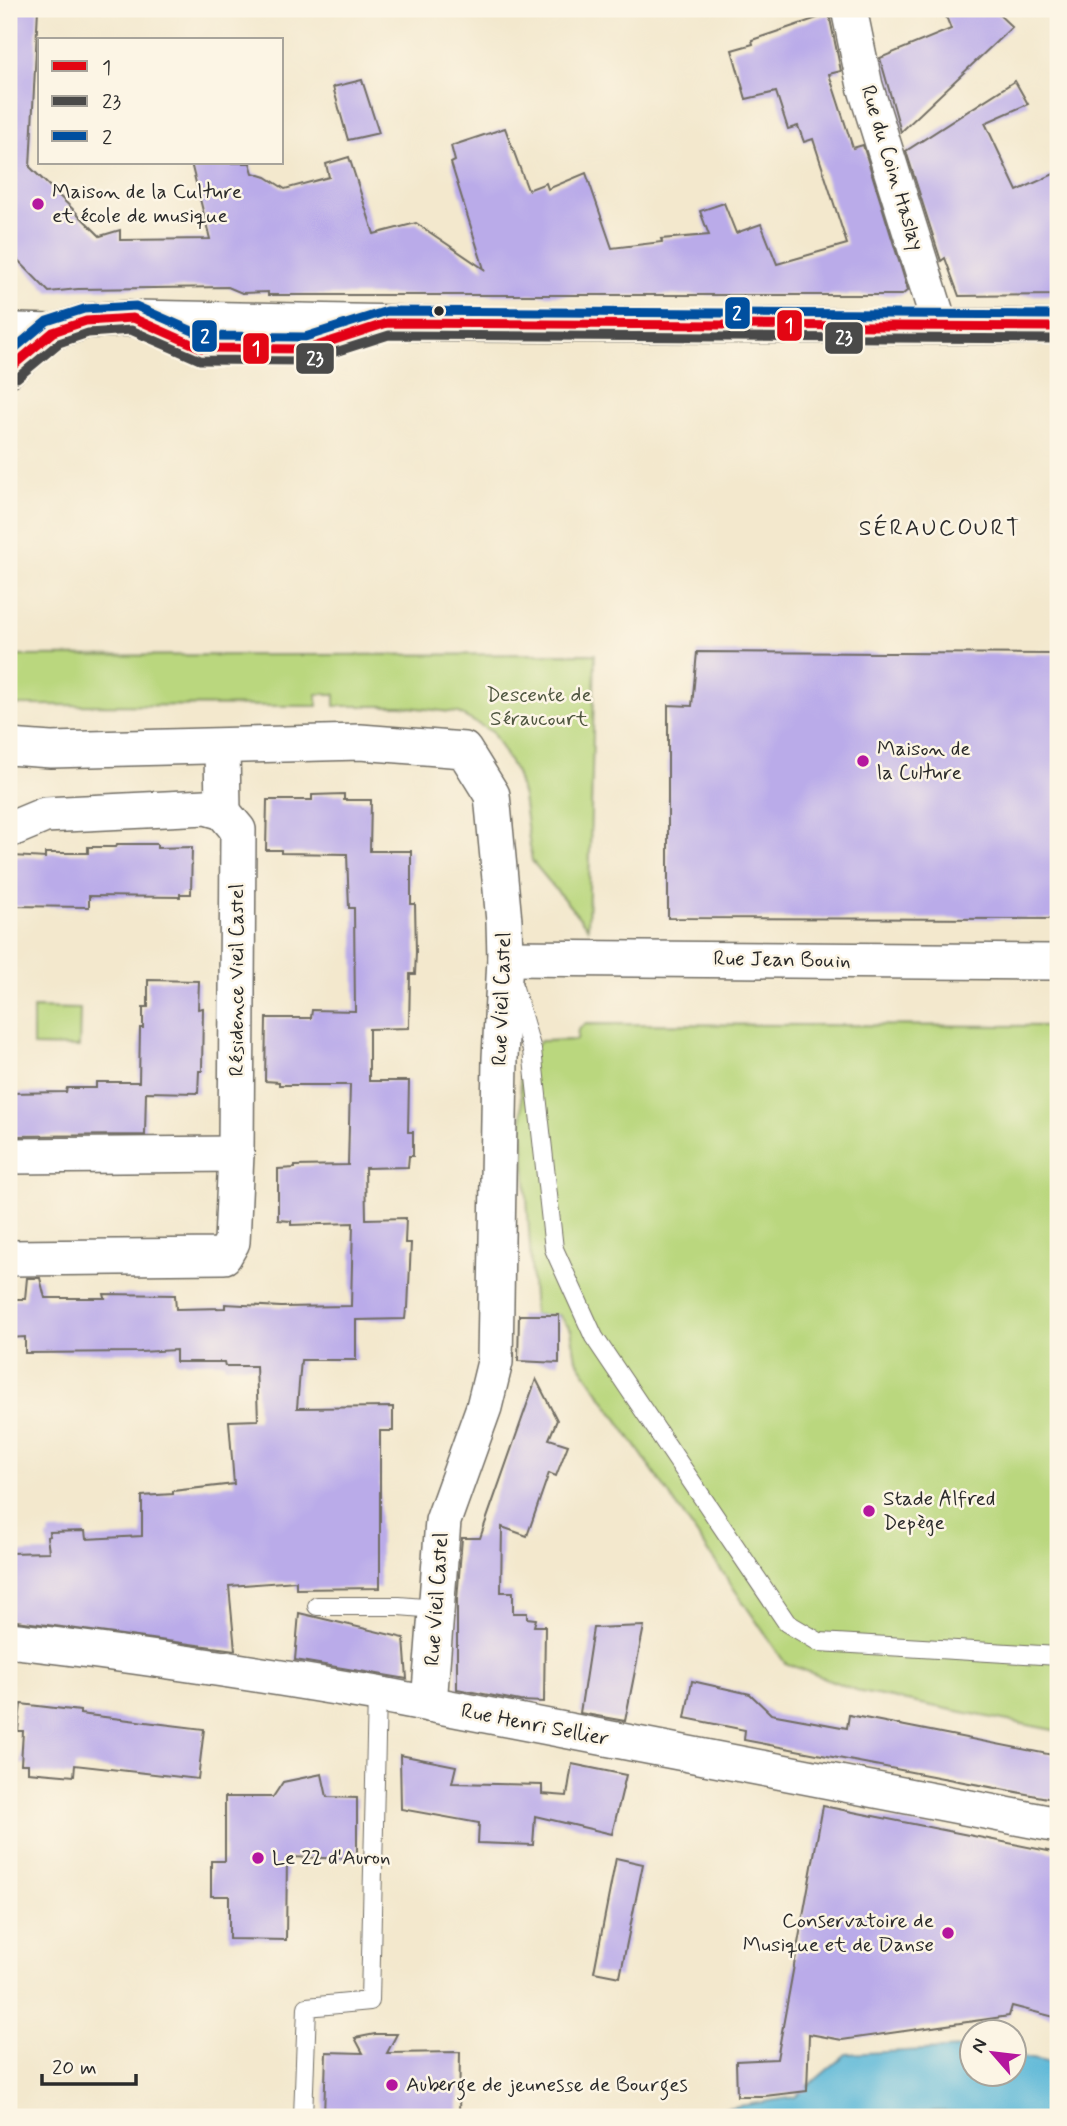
<svg xmlns="http://www.w3.org/2000/svg" width="1067" height="2126" viewBox="0 0 1067 2126" font-family="Mynerve,sans-serif">
<rect width="100%" height="100%" fill="#fcf5e5"/>
<filter id="ink" filterUnits="userSpaceOnUse"><feTurbulence type="fractalNoise" baseFrequency=".0143" numOctaves="2"/><feDisplacementMap in="SourceGraphic" scale="14" xChannelSelector="R" yChannelSelector="G"/><feConvolveMatrix kernelMatrix="1 2 1 2 8 2 1 2 1" color-interpolation-filters="sRGB"/></filter>
<filter id="wash" filterUnits="userSpaceOnUse"><feTurbulence type="fractalNoise" baseFrequency=".00686" numOctaves="4" result="noise"/><feDisplacementMap in="SourceGraphic" scale="28" xChannelSelector="R" yChannelSelector="G"/><feGaussianBlur stdDeviation="1.57" result="paint"/><feColorMatrix in="noise" values="0 0 0 0 0 0 0 0 0 0 0 0 0 0 0 0 0 1.4 0 .05"/><feComposite in="paint" operator="in"/></filter>
<g filter="url(#wash)">
<rect width="100%" height="100%" fill="#f3e8cd"/>
<g fill="#bad77e" stroke="#728154" stroke-width="2">
<polygon points="595,654 588,928 532,861 523,797 516,773 492,732 458,713 401,706 335,706 335,694 317,694 317,706 9,705 9,656"/>
<polygon points="33,1008 80,1009 79,1047 33,1046"/>
<polygon points="585,1024 1058,1026 1058,1731 861,1692 785,1663 576,1359 571,1330 559,1315 534,1315 519,1062 541,1041 577,1040 578,1030"/>
</g>
<polygon fill="#93b86d" stroke="#5f724c" stroke-width="2" points="936,2111 1052,2116 1057,2117 882,2117"/>
<polygon fill="#5ab7d8" stroke="#427182" stroke-width="2" points="963,2048 972,2050 972,2074 1014,2074 1015,2056 1058,2064 1058,2117 936,2111 882,2117 670,2117 795,2097 846,2054"/>
<g id="blocks">
<g fill="#baabe9">
<polygon points="9,9 38,9 30,167 100,236 120,230 120,240 210,239 191,163 250,163 253,173 266,177 285,189 329,177 326,164 349,157 374,234 416,223 484,269 451,163 455,161 451,146 505,128 528,190 546,183 548,189 586,173 612,248 662,242 661,239 709,235 700,211 724,203 736,233 761,224 777,264 847,244 813,139 804,142 798,126 788,129 776,92 746,99 732,50 753,44 752,40 829,14 841,71 829,74 853,148 863,145 908,290 902,295 268,295 268,292 242,293 228,287 78,289 49,292 9,251"/>
<polygon points="943,9 993,9 1012,27 901,132 880,58 951,29"/>
<polygon points="362,80 379,133 348,140 333,87"/>
<polygon points="1015,81 1028,104 985,123 1017,191 1058,172 1058,295 959,296 945,258 941,261 906,151"/>
<polygon points="697,652 1058,654 1058,919 668,918 668,705 692,706"/>
<polygon points="344,794 344,800 371,800 370,851 411,851 411,904 415,904 416,952 415,974 410,974 409,1028 369,1029 369,1081 409,1081 408,1132 413,1132 413,1156 409,1156 408,1167 365,1168 366,1219 406,1218 405,1243 411,1243 408,1308 406,1309 405,1319 356,1320 356,1360 301,1360 297,1408 393,1407 393,1431 380,1431 380,1588 296,1589 296,1581 229,1586 235,1650 9,1620 9,1553 49,1552 47,1537 50,1536 49,1532 85,1531 86,1539 142,1536 142,1496 173,1494 173,1491 234,1484 229,1421 258,1420 256,1366 225,1366 224,1362 176,1362 176,1350 140,1352 25,1353 25,1337 9,1338 9,1299 25,1299 27,1278 40,1278 45,1298 105,1298 104,1294 175,1295 176,1309 225,1308 225,1304 281,1307 351,1306 353,1223 291,1225 291,1221 278,1220 278,1169 295,1168 295,1166 348,1165 350,1085 279,1085 279,1082 265,1081 266,1018 311,1018 312,1010 355,1011 354,908 349,908 347,854 281,853 281,850 266,850 267,800 312,800 312,795"/>
<polygon points="117,844 157,844 157,848 192,847 191,894 180,894 180,897 89,896 89,907 9,906 9,860 13,860 14,856 45,858 45,853 88,853 88,847 116,847"/>
<polygon points="148,980 199,981 198,1009 203,1008 202,1071 199,1071 198,1093 146,1092 145,1135 9,1136 9,1093 66,1092 67,1088 96,1088 96,1082 139,1082 140,1028 143,1028 143,1007 148,1007"/>
<polygon points="519,1315 559,1315 559,1363 518,1361"/>
<polygon points="536,1379 557,1420 549,1439 568,1445 556,1476 549,1473 527,1536 502,1527 501,1592 513,1592 513,1613 527,1613 527,1618 536,1619 534,1626 545,1626 544,1702 520,1701 457,1689 457,1600 462,1538 480,1538"/>
<polygon points="299,1613 404,1638 407,1679 295,1660"/>
<polygon points="644,1626 625,1721 580,1713 593,1628"/>
<polygon points="692,1681 750,1694 771,1714 847,1728 849,1715 1058,1756 1058,1800 744,1740 745,1730 685,1718"/>
<polygon points="21,1704 80,1711 80,1714 204,1729 198,1779 75,1765 74,1776 28,1772 28,1764 21,1764 23,1731 18,1731"/>
<polygon points="400,1755 456,1766 452,1783 542,1785 542,1794 567,1796 572,1764 626,1775 612,1834 535,1816 533,1845 478,1843 479,1823 401,1809"/>
<polygon points="322,1774 327,1797 357,1798 357,1859 287,1857 286,1940 229,1939 229,1896 211,1896 211,1861 225,1861 225,1797 273,1797 283,1782"/>
<polygon points="823,1806 1058,1853 1058,2018 1012,2006 1009,2016 842,2040 809,2034 807,2091 765,2096 737,2096 736,2061 777,2059"/>
<polygon points="616,1858 643,1864 620,1977 594,1972"/>
<polygon points="375,2034 397,2034 387,2053 460,2052 459,2117 324,2117 326,2052 363,2053 355,2038"/>
</g>
</g>
</g>
<g filter="url(#ink)">
<use href="#blocks" fill-opacity="0" stroke="#716d64" stroke-width="2"/>
<g fill="none" stroke-linecap="round" stroke-linejoin="round">
<defs>
<g id="lane">
<polyline points="152,327 201,348 307,349 358,332"/>
<polyline points="514,988 532,1050 554,1249 594,1337 787,1623 819,1642 1058,1656"/>
<polyline points="317,1606 399,1606 436,1609"/>
<polyline points="303,2117 307,2007 370,2001 377,1694"/>
</g>
<g id="street">
<polyline points="849,9 865,86 940,326"/>
<polyline points="9,337 18,331 53,332 86,321 133,318 457,324 1058,327"/>
<polyline points="9,369 53,332"/>
<polyline points="9,747 51,750 360,742 464,750 492,795 504,921 505,958 500,1058 495,1362 484,1407 443,1521 429,1704"/>
<polyline points="222,747 223,812"/>
<polyline points="9,830 45,815 206,807 223,812 238,830 236,1154 232,1242 224,1256 9,1258"/>
<polyline points="505,958 1058,962"/>
<polyline points="9,1156 236,1154"/>
<path d="M 9,1640 C 132,1654 255,1673 377,1694 L 1058,1825"/>
</g>
</defs>
<use href="#lane" stroke="#716d64" stroke-width="20"/>
<use href="#street" stroke="#716d64" stroke-width="38"/>
<use href="#lane" stroke="#fff" stroke-width="18"/>
<use href="#street" stroke="#fff" stroke-width="35"/>
<defs>
<polyline id="bus-1" points="9,369 53,332 86,321 133,318 201,348 307,349 387,323 1058,327"/>
<polyline id="bus-2" points="17,378 59,343 88,333 131,330 200,360 307,361 389,335 1058,339"/>
<polyline id="bus-3" points="9,353 47,321 84,309 136,306 204,336 305,337 387,311 1058,315"/>
</defs>
<use href="#bus-1" stroke="#fcf5e5" stroke-width="14"/>
<use href="#bus-2" stroke="#fcf5e5" stroke-width="14"/>
<use href="#bus-3" stroke="#fcf5e5" stroke-width="14"/>
<use href="#bus-1" stroke="#e30613" stroke-width="9"/>
<use href="#bus-2" stroke="#4a4a49" stroke-width="9"/>
<use href="#bus-3" stroke="#004f9f" stroke-width="9"/>
</g>
</g>
<g fill="#b5179e" stroke="#fcf5e5" stroke-width="2.5">
<circle cx="38" cy="204" r="7"/>
<circle cx="863" cy="761" r="7"/>
<circle cx="869" cy="1511" r="7"/>
<circle cx="258" cy="1858" r="7"/>
<circle cx="948" cy="1933" r="7"/>
<circle cx="392" cy="2085" r="7"/>
</g>
<circle fill="#2b2b2b" stroke="#fcf5e5" stroke-width="2.5" cx="439" cy="311" r="6"/>
<g text-anchor="middle" dominant-baseline="central" stroke-width="5" stroke-linejoin="round" paint-order="stroke">
<g font-size="21" fill="#2b2b2b" stroke="#fcf5e5">
<text transform="translate(892 168) rotate(73)">Rue du Coin Haslay</text>
<text transform="translate(782 960) rotate(1)">Rue Jean Bouin</text>
<text transform="translate(237 980) rotate(-90)">Résidence Vieil Castel</text>
<text transform="translate(502 999) rotate(-88)">Rue Vieil Castel</text>
<text transform="translate(437 1599) rotate(-86)">Rue Vieil Castel</text>
<text transform="translate(535 1725) rotate(11)">Rue Henri Sellier</text>
</g>
<g font-size="21" fill="#2b2b2b" stroke="#fcf5e5" text-anchor="start">
<text x="52" y="192">Maison de la Culture<tspan x="52" dy="24">et école de musique</tspan></text>
<text x="877" y="749">Maison de<tspan x="877" dy="24">la Culture</tspan></text>
<text x="883" y="1499">Stade Alfred<tspan x="883" dy="24">Depège</tspan></text>
<text x="272" y="1858">Le 22 d'Auron</text>
<text x="934" y="1921" text-anchor="end">Conservatoire de<tspan x="934" dy="24">Musique et de Danse</tspan></text>
<text x="406" y="2085">Auberge de jeunesse de Bourges</text>
</g>
<g font-size="21" fill="#4f5640" stroke="#fcf5e5">
<text x="539" y="695">Descente de<tspan x="539" dy="24">Séraucourt</tspan></text>
</g>
<g font-size="23" letter-spacing="2" fill="#2b2b2b" stroke="#fcf5e5">
<text x="940" y="529">SÉRAUCOURT</text>
</g>
</g>
<g stroke="#fcf5e5" stroke-width="2.5">
<rect x="724" y="296" width="27" height="34" rx="7" fill="#004f9f"/>
<rect x="776" y="309" width="27" height="33" rx="7" fill="#e30613"/>
<rect x="191" y="319" width="27" height="34" rx="7" fill="#004f9f"/>
<rect x="824" y="321" width="40" height="34" rx="7" fill="#4a4a49"/>
<rect x="242" y="332" width="28" height="33" rx="7" fill="#e30613"/>
<rect x="295" y="342" width="40" height="33" rx="7" fill="#4a4a49"/>
</g>
<g font-size="19" text-anchor="middle" font-weight="bold" fill="#fff">
<text x="737" y="320">2</text>
<text x="789" y="332">1</text>
<text x="205" y="343">2</text>
<text x="844" y="344">23</text>
<text x="256" y="355">1</text>
<text x="315" y="365">23</text>
</g>
<rect width="1067" height="2126" fill="none" stroke="#fcf5e5" stroke-width="35"/>
<rect x="38" y="38" width="245" height="126" fill="#fcf5e5" stroke="#a8a49b" stroke-width="2"/>
<rect x="52" y="61" width="35" height="10" fill="#e30613" stroke="#a8a49b" stroke-width="2"/>
<text x="102" y="74" font-size="21" fill="#2b2b2b">1</text>
<rect x="52" y="96" width="35" height="10" fill="#4a4a49" stroke="#a8a49b" stroke-width="2"/>
<text x="102" y="108" font-size="21" fill="#2b2b2b">23</text>
<rect x="52" y="131" width="35" height="10" fill="#004f9f" stroke="#a8a49b" stroke-width="2"/>
<text x="102" y="144" font-size="21" fill="#2b2b2b">2</text>
<g transform="translate(993 2053) rotate(298)"><circle r="33" fill="#fcf5e5" stroke="#a8a49b" stroke-width="2"/>
<path d="M0-5L12 26L0 18L-12 26Z" fill="#b5179e"/>
<text y="-10" font-size="19" font-weight="bold" text-anchor="middle" fill="#2b2b2b">N</text>
</g>
<path d="M42 2074v10h94v-10" fill="none" stroke="#2b2b2b" stroke-width="3.5"/>
<text x="52" y="2074" font-size="21" fill="#2b2b2b" stroke="#fcf5e5" stroke-width="5" paint-order="stroke">20 m</text>
</svg>
